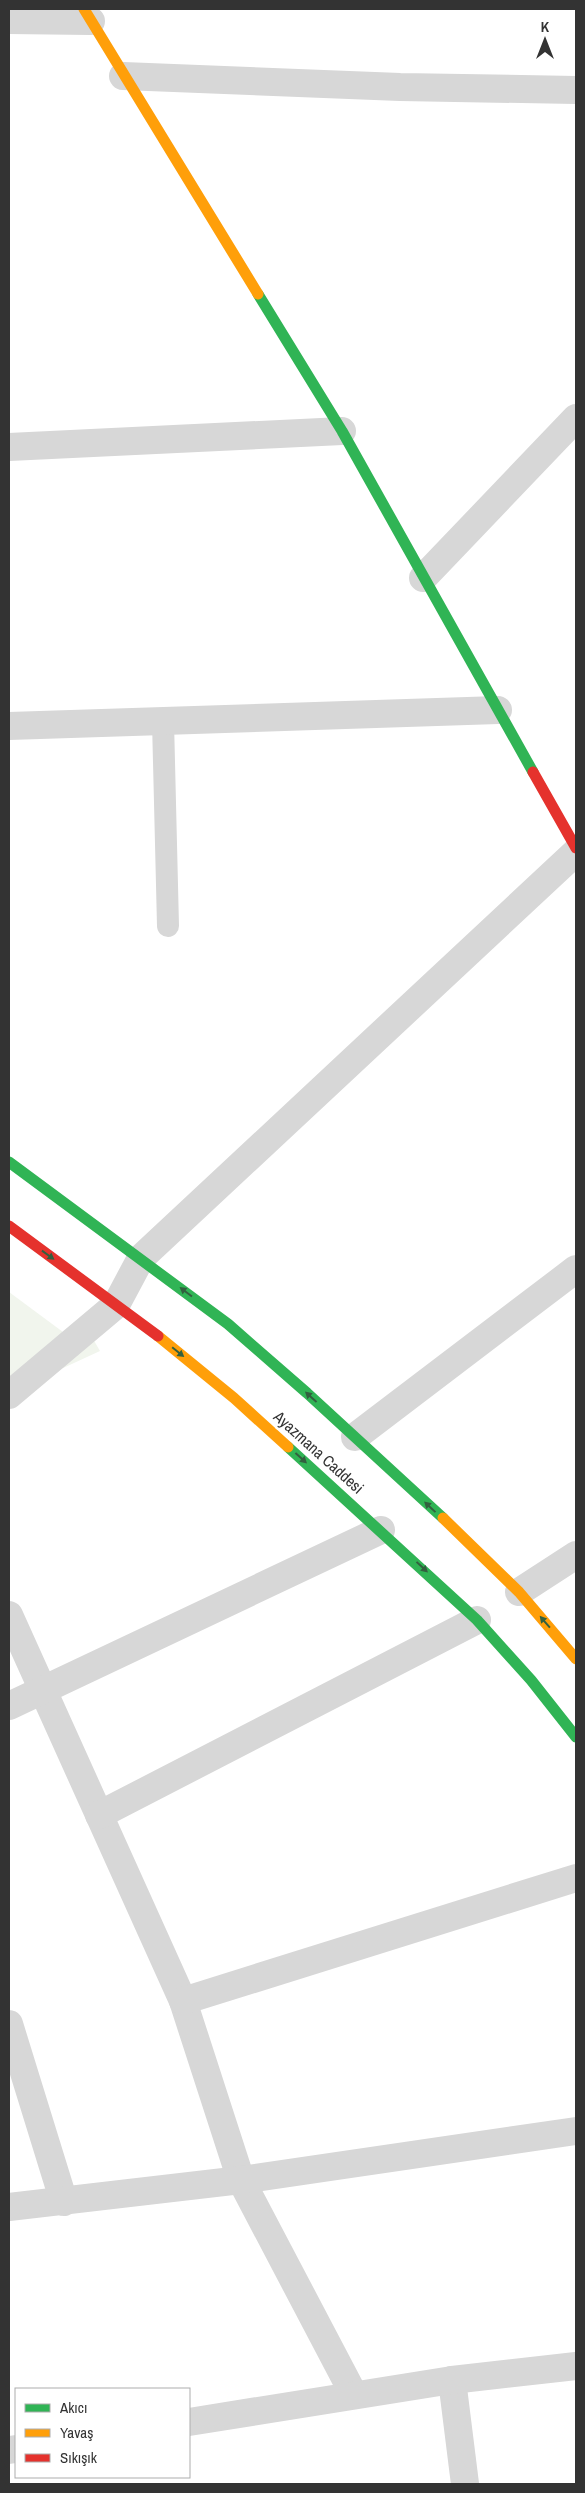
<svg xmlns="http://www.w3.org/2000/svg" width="585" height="2493" viewBox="0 0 585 2493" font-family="'Archivo Narrow',sans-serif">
<rect width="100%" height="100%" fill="#fff"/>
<polygon fill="#f1f5ed" points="9,1292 67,1335 93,1339 100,1351 9,1393"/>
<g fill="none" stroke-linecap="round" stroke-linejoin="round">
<polyline stroke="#d7d7d7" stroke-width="22" points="163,721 168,926"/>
<g stroke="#d7d7d7" stroke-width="28">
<polyline points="9,20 91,21"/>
<polyline points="123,76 400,87 576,90"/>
<polyline points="9,447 342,431"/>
<polyline points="423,578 576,418"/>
<polyline points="9,726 498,710"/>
<polyline points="9,1395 116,1305 141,1258 576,852"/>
<polyline points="355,1437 576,1269"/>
<polyline points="519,1592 576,1555"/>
<polyline points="9,1615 183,2001 241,2180 354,2395"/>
<polyline points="9,1706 381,1530"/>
<polyline points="99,1815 477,1620"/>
<polyline points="183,2001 576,1878"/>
<polyline points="9,2024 64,2202"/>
<polyline points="9,2207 241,2180 576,2131"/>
<polyline points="452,2380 465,2484"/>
<polyline points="189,2422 452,2380 576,2366"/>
<polyline points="9,2450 16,2449"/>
</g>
<g stroke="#30b455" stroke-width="11">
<polyline points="258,294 342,431 533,772"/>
<polyline points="9,1162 228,1324 307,1393 443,1518"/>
<polyline points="288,1447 477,1620 531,1680 576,1737"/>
</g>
<g stroke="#ff9f0a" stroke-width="11">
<polyline points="84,9 258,294"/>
<polyline points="158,1336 234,1398 288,1447"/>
<polyline points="443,1518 519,1592 576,1659"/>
</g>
<g stroke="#e5322d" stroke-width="11">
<polyline points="533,772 576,848"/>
<polyline points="9,1226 158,1336"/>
</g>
</g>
<defs><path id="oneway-solid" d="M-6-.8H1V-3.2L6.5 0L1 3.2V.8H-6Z" transform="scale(1.25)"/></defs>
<g fill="#32603f">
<use href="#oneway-solid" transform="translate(48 1255) rotate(36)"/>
<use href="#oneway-solid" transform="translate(186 1292) rotate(-143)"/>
<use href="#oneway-solid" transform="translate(178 1352) rotate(39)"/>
<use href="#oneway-solid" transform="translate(311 1397) rotate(-138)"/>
<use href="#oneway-solid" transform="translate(301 1458) rotate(42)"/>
<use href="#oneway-solid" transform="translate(430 1507) rotate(-137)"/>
<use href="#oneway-solid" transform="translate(422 1567) rotate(43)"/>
<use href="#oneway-solid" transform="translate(545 1622) rotate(-131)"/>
</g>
<g text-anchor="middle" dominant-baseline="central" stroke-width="5" stroke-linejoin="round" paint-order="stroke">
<g font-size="16" fill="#333" stroke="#fff">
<text transform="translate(319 1452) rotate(42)">Ayazmana Caddesi</text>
</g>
</g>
<rect width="585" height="2493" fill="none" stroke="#333333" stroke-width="20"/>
<rect x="15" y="2388" width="175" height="90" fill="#ffffff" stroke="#adadad"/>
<rect x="25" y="2404" width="25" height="8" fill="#30b455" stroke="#adadad"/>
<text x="60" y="2413" font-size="15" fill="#333333">Akıcı</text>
<rect x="25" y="2429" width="25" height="8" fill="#ff9f0a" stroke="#adadad"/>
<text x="60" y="2438" font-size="15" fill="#333333">Yavaş</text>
<rect x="25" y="2454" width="25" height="8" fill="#e5322d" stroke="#adadad"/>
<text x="60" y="2463" font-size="15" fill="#333333">Sıkışık</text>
<g transform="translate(545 40)" stroke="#ffffff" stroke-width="4" paint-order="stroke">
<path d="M0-4L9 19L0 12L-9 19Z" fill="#333333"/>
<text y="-8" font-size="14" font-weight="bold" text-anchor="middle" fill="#333333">K</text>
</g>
</svg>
